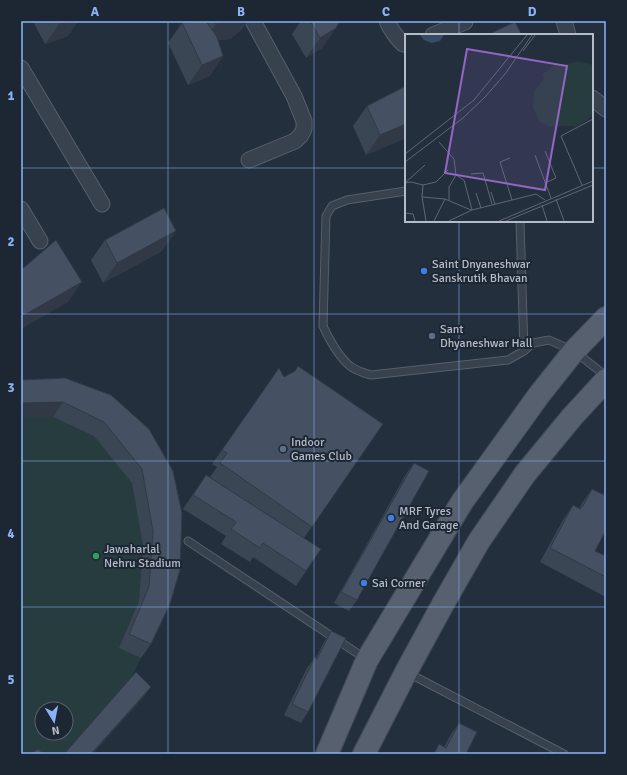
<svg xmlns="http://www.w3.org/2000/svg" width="627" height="775" viewBox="0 0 627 775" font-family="Signika,sans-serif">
<rect width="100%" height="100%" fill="#242f3e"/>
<path fill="#263c3f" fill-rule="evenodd" d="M 55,392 L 163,486 L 141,658 L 93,754 L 21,754 L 21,394 ZM 42,709 L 66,709 L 66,733 L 42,733 Z"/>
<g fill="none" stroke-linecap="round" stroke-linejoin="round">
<defs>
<g id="lane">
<path d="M 406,191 L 347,200 L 332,206 L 326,216 L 323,326 C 330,341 338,356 350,366 C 356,371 364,373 371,375 L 508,360 L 524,351 L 533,343 L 549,340 L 574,351 L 606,376"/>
<polyline points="520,221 524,351"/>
<polyline points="188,541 366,659"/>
<polyline points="408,673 564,754"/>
</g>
<g id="street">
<path d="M 387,21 C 391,30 396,37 403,44 L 406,44"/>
<polyline points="564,21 568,35"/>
<polyline points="433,35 465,22"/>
<polyline points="21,68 102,204"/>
<polyline points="592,98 606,109"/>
<polyline points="249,160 295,141 301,135 304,129 304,121 294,96 253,21"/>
<polyline points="21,209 40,241"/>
</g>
<g id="primary">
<polyline points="327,754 367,660 462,502 539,395 574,351 606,318"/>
<polyline points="364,754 406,672 443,604 479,541 525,474 572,417 606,380"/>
</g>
</defs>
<use href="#lane" stroke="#565f6c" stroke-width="9"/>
<use href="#street" stroke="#565f6c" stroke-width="17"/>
<use href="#primary" stroke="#414a57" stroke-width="24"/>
<use href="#lane" stroke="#38414e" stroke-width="7"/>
<use href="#street" stroke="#38414e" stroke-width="15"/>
<use href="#primary" stroke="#56606e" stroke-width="22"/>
</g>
<g fill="#3b4654">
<polygon points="33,21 78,21 68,36 45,44"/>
<polygon points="186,21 248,21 242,29 230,39 218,40 210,76 188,85 168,43 182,23"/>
<polygon points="301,21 340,21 322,48 306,58 292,34"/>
<polygon points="406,86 406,138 366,155 353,126 367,106"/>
<polygon points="105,240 162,251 103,283 91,260"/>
<polygon points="279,368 284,377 383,424 304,538 306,571 296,586 253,557 250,562 221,544 226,536 183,509 206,475 210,477 217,467 212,464"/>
<polygon points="65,378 173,471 151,644 141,658 119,648 139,601 143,545 132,483 94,436 53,417 21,417 21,380"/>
<polygon points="414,463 357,600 349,611 334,603 406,474"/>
<polygon points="592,489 603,494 606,489 606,530 595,551 606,556 606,597 540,562 563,520 573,505 579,509 582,503"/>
<polygon points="331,631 308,712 301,723 284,715 307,668 315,657 316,658 324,642"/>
<polygon points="459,723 466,754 433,754 439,744 444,747 451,734"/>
</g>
<g fill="#303945">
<polygon points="69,21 78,21 68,36 45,44 59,24"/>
<polygon points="228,21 248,21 242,29 230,39 218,40 202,44 216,24"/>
<polygon points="336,28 322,48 306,58 320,38"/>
<polygon points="223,56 210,76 188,85 202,65"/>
<polygon points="406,124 406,138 366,155 380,135"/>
<polygon points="176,231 162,251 103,283 117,263"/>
<polygon points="82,282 68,302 21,329 21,317"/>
<polygon points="63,402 53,417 21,417 21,403"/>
<polygon points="151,687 143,698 93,754 91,754"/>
</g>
<g fill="#455162" stroke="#303945">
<polygon points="57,21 69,21 59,24"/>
<polygon points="186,21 206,21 217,37 223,56 202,65 182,23"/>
<polygon points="214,21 228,21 216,24"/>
<polygon points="310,21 340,21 336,28 320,38"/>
<polygon points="515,22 522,35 487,35"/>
<polygon points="406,86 406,124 380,135 367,106"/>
<polygon points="164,208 176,231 117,263 105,240"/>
<polygon points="56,240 82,282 21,317 21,270"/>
<polygon points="298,366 383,424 312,527 220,463 227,453 222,450 279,368 284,377 295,371"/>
<polygon points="65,378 111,395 149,429 173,471 182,513 180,570 170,604 151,644 129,634 149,587 153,531 142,469 104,422 63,402 21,403 21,380"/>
<polygon points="414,463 429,471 357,600 341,592"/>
<polygon points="206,475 321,549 306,571 263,543 260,548 231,529 236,522 193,495"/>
<polygon points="592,489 604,495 606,491 606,530 595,551 606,556 606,577 550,548 573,505 580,509 583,506"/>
<polygon points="331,631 346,638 308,712 292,704 315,657 317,659"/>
<polygon points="136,672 151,687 91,754 64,754"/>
<polygon points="459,723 477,732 466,754 434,754 439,744 446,748"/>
<polygon points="39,749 43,754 28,754"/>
</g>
<path fill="none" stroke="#8ab4f8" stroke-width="1" stroke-opacity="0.55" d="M 168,21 L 168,754M 314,21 L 314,754M 459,21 L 459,35M 21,168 L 406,168M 592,168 L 606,168M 459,221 L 459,754M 21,314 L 606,314M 21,461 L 606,461M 21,607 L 606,607"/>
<g fill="#3f7fe0" stroke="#1d2633" stroke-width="1.5">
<circle cx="424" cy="271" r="4"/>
<circle cx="391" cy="518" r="4"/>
<circle cx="364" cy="583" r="4"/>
</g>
<g fill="#5c6f8a" stroke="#1d2633" stroke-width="1.5">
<circle cx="432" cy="336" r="4"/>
<circle cx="283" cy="449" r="4"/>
</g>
<circle fill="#2e9e5b" stroke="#1d2633" stroke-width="1.5" cx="96" cy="556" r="4"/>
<g text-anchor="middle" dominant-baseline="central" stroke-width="4" stroke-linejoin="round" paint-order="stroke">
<g font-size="12" fill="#b4bcc9" stroke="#1d2633" text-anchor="start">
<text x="432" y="264">Saint Dnyaneshwar<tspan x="432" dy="14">Sanskrutik Bhavan</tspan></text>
<text x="440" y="329">Sant<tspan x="440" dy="14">Dhyaneshwar Hall</tspan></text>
<text x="291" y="442">Indoor<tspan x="291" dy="14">Games Club</tspan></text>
<text x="399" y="511">MRF Tyres<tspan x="399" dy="14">And Garage</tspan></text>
<text x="104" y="549">Jawaharlal<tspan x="104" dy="14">Nehru Stadium</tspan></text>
<text x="372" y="583">Sai Corner</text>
</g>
</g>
<g transform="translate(405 34)">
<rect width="188" height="188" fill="#242f3e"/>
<path d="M 174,27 L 188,31 L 188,80 L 182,86 L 171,92 L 142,92 L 135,88 L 128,74 L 129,58 L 139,44 L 137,41 L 150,30 L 153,32 Z" fill="#263c3f"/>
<path d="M 15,1 L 39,1 L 35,7 L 27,9 L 19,6 Z" fill="#394c67"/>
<path fill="none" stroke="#5e6776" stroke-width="1" d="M 118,17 L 130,1M 34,108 L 49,125 L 51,141 L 44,153 L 44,166M 0,120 L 69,66 L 122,1M 130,121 L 146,164M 105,124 L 95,128 L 107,166M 0,128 L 58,84 L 80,63 L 100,40 L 127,1M 66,140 L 78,139 L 87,170M 51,141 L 59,146 L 67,176M 1,148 L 20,131M 0,149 L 6,148 L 18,151 L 31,148 L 43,136M 140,149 L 151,144 L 140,117M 18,151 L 17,163 L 21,187M 177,151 L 156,102 L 188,85M 86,158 L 90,170M 71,159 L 76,174M 17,163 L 40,165 L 66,176M 151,165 L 159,187M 137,171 L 142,187M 0,179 L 8,180 L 10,187M 29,187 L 40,165M 44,187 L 67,176 L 131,160 L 140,166M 94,187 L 188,147M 101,187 L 188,151"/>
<path fill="#9266c3" fill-opacity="0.15" stroke="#9266c3" stroke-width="2" d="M 62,15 L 162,32 L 140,156 L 40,139 Z"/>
<rect width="188" height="188" fill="none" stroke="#b4bcc9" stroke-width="2"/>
</g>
<rect width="627" height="775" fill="none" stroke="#1d2633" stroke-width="44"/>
<g transform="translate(54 721) rotate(170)"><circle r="19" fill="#1d2633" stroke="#59626f"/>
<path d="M0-3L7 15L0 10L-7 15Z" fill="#8ab4f8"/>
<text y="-6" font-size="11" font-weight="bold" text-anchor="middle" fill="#b4bcc9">N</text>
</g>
<rect x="22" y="22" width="583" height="731" fill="none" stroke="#8ab4f8" stroke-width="1.5"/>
<g font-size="13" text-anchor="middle" font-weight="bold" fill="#8ab4f8">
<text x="95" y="16">A</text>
<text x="241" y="16">B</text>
<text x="386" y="16">C</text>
<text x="532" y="16">D</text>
<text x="11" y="100">1</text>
<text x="11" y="246">2</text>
<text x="11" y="392">3</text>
<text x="11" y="538">4</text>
<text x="11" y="684">5</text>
</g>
</svg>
